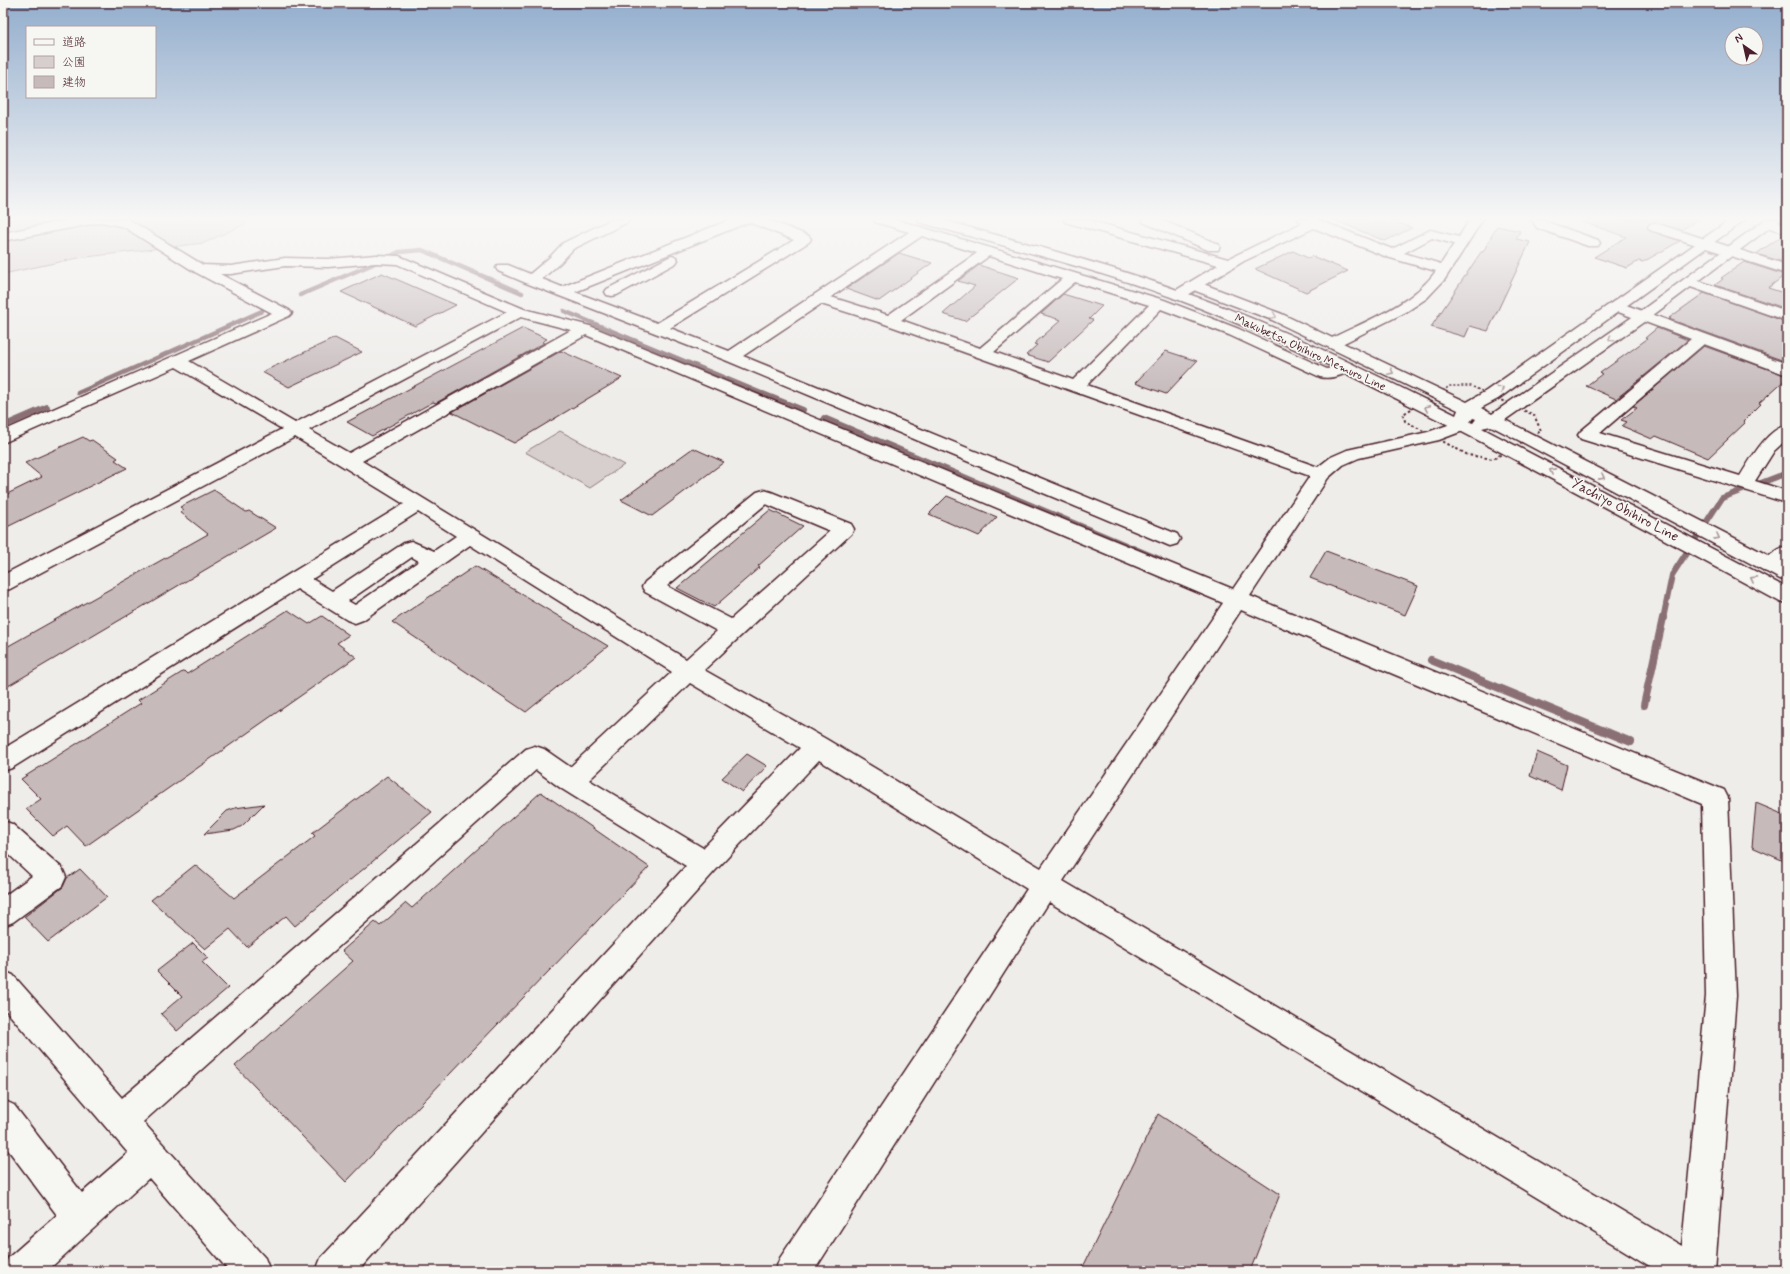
<svg xmlns="http://www.w3.org/2000/svg" width="1790" height="1274" viewBox="0 0 1790 1274" font-family="Mynerve,'Klee One',sans-serif">
<rect width="100%" height="100%" fill="#efedea"/>
<filter id="ink" filterUnits="userSpaceOnUse"><feTurbulence type="fractalNoise" baseFrequency=".025" numOctaves="2"/><feDisplacementMap in="SourceGraphic" scale="8" xChannelSelector="R" yChannelSelector="G"/><feConvolveMatrix kernelMatrix="1 2 1 2 8 2 1 2 1" color-interpolation-filters="sRGB"/></filter>
<g filter="url(#ink)">
<g fill="#d7cfce" stroke="#90777c">
<polygon points="3,219 241,219 247,223 204,243 78,258 3,274"/>
<polygon points="560,431 624,465 590,488 525,452"/>
</g>
<g fill="none" stroke-linecap="round" stroke-linejoin="round">
<g stroke="#8a6f74" stroke-width="4.5">
<polyline points="391,256 399,252 422,250 522,293"/>
<polyline points="300,295 373,264"/>
<polyline points="564,311 766,395"/>
<polyline points="78,393 262,311"/>
</g>
<g stroke="#8a6f74" stroke-width="6">
<polyline points="763,394 803,410"/>
<polyline points="824,418 1159,559"/>
<polyline points="3,426 47,407"/>
<polyline points="1663,619 1672,575 1722,498 1787,473"/>
</g>
<g stroke="#8a6f74" stroke-width="8">
<polyline points="1431,660 1631,742"/>
<polyline points="1644,705 1663,618"/>
</g>
</g>
<g fill="#c6babb" stroke="#4a1f2b">
<polygon points="1332,219 1389,219 1412,228 1385,241"/>
<polygon points="1583,219 1699,219 1681,230 1655,222 1649,223 1647,228 1650,231 1680,241 1643,262 1639,261 1627,268 1594,257 1626,237 1583,222"/>
<polygon points="1497,226 1520,231 1516,239 1530,242 1488,331 1470,326 1465,337 1431,327 1481,252 1483,252"/>
<polygon points="1785,234 1787,234 1787,263 1756,254"/>
<polygon points="1293,251 1308,258 1312,256 1348,271 1306,292 1255,269"/>
<polygon points="899,253 932,263 879,301 846,289"/>
<polygon points="1744,262 1785,275 1768,288 1787,294 1787,309 1715,285 1723,279 1721,278"/>
<polygon points="979,265 1019,278 965,321 943,314 975,286 958,281"/>
<polygon points="382,273 456,305 415,326 341,292"/>
<polygon points="1704,293 1787,322 1787,362 1669,319 1671,318 1669,318"/>
<polygon points="1063,294 1102,306 1089,319 1093,320 1048,362 1026,355 1037,345 1034,344 1061,320 1041,314"/>
<polygon points="523,328 547,339 542,342 544,343 436,403 433,402 372,436 347,422"/>
<polygon points="1657,328 1688,340 1616,399 1586,386 1602,374 1600,373 1647,339 1645,338"/>
<polygon points="335,338 362,352 289,387 262,372"/>
<polygon points="1704,346 1787,376 1787,378 1759,403 1761,404 1743,422 1745,423 1708,458 1656,436 1652,439 1622,426 1627,422 1621,420 1637,408 1633,406"/>
<polygon points="561,351 622,378 514,443 452,412"/>
<polygon points="1166,351 1197,361 1166,394 1135,383"/>
<polygon points="83,437 89,441 92,440 118,458 115,460 127,468 3,529 3,496 42,477 25,463"/>
<polygon points="693,448 724,462 652,516 621,500"/>
<polygon points="214,490 246,512 249,511 276,528 3,689 3,649 208,534 180,512 184,510 180,507"/>
<polygon points="947,496 997,517 979,536 929,514"/>
<polygon points="770,510 803,526 758,566 760,567 714,607 677,588"/>
<polygon points="1326,551 1418,586 1405,615 1310,578"/>
<polygon points="475,566 608,646 526,712 392,622"/>
<polygon points="288,610 309,624 322,616 349,635 337,643 356,657 86,846 67,826 53,836 26,809 41,799 21,779 141,703 138,700 184,671 187,674"/>
<polygon points="1537,752 1567,765 1561,790 1530,776"/>
<polygon points="747,754 767,766 742,792 722,778"/>
<polygon points="387,776 432,812 295,926 286,916 247,947 230,929 205,949 151,900 195,865 234,898 315,836 312,833"/>
<polygon points="541,792 649,867 346,1182 235,1066 353,961 342,951 375,922 380,926 406,903 412,908"/>
<polygon points="1756,803 1787,816 1784,861 1752,847"/>
<polygon points="264,804 242,826 234,830 204,834 227,811 235,808"/>
<polygon points="80,869 107,897 48,942 24,917 63,887 67,878"/>
<polygon points="193,943 208,958 202,962 228,988 177,1031 161,1014 182,996 157,971"/>
<polygon points="1158,1114 1280,1194 1250,1271 1081,1271"/>
</g>
<g fill="none" stroke-linecap="round" stroke-linejoin="round">
<defs>
<g id="minor">
<path d="M 73,219 L 128,219 L 203,265 L 231,266 L 285,258 L 328,259 L 376,255 L 399,256 L 524,309 L 590,326 L 1233,589 L 1310,476 L 885,324 L 821,304 L 743,356 L 1177,534 L 1180,539 L 1177,544 L 1170,546 L 725,360 L 526,283 L 498,271 L 496,268 L 498,265 L 508,265 L 530,274 L 550,257 L 563,243 L 612,219 L 629,219 L 628,222 L 573,249 L 560,263 L 542,279 L 562,287 L 732,219 L 766,219 L 809,236 L 811,239 L 809,242 L 670,328 L 729,351 L 909,232 L 875,222 L 874,219 L 894,219 L 1164,300 L 1239,329 L 1327,369 L 1348,363 L 1354,365 L 1356,368 L 1354,371 C 1343,374 1331,380 1320,377 L 1229,335 L 1161,309 L 1087,385 L 1318,467 L 1331,457 L 1347,450 L 1428,432 L 1462,420 L 1468,421 L 1471,425 L 1468,429 L 1439,440 L 1359,458 L 1343,465 L 1328,478 L 1250,596 L 1724,790 L 1728,798 L 1736,996 L 1715,1271 L 1658,1271 L 1049,902 L 814,1271 L 775,1271 L 780,1258 L 1027,889 L 819,760 L 714,872 L 358,1271 L 316,1271 L 321,1258 L 686,866 L 562,789 L 536,770 L 143,1122 L 265,1258 L 270,1271 L 229,1271 L 149,1178 L 47,1271 L 3,1271 L 8,1258 L 57,1215 L 3,1143 L 3,1100 L 14,1105 L 82,1193 L 128,1153 L 3,1007 L 3,971 L 13,975 L 122,1098 L 526,749 L 535,746 L 544,749 L 570,767 L 672,672 L 470,545 L 363,620 L 355,623 L 347,620 L 297,589 L 12,768 L 3,771 L 3,749 L 404,504 L 295,437 L 10,589 L 3,591 L 3,575 L 282,429 L 176,367 L 3,443 L 3,431 L 272,313 L 195,272 L 124,227 L 102,222 L 3,241 L 3,233 ZM 749,222 L 794,240 L 657,323 L 575,292 ZM 922,236 L 977,253 L 888,315 L 831,297 ZM 989,256 L 1062,279 L 980,348 L 901,320 ZM 376,263 L 397,264 L 507,312 L 295,423 L 189,361 L 289,316 L 292,313 L 289,310 L 220,274 L 231,274 L 285,266 L 328,267 ZM 1075,282 L 1149,305 L 1073,380 L 994,352 ZM 521,317 L 571,330 L 349,453 L 309,430 ZM 586,335 L 1223,603 L 1041,868 L 826,739 L 704,670 L 851,534 L 854,529 L 851,524 L 771,492 L 764,490 L 757,492 L 645,582 L 642,587 L 645,592 L 717,631 L 686,659 L 362,461 ZM 766,504 L 830,531 L 731,619 L 667,586 ZM 418,512 L 456,536 L 434,551 L 411,541 L 404,543 L 332,591 L 312,579 ZM 412,557 L 419,561 L 355,605 L 348,601 ZM 1241,610 L 1702,804 L 1706,996 L 1682,1246 L 1063,881 ZM 690,683 L 800,748 L 703,848 L 589,780 Z"/>
<path d="M 1064,219 L 1085,219 L 1228,259 L 1302,223 L 1298,219 L 1316,219 L 1392,249 L 1430,230 L 1459,237 L 1470,219 L 1483,219 L 1445,279 L 1427,298 L 1406,312 L 1334,348 L 1328,346 L 1326,343 L 1328,340 C 1365,321 1411,306 1436,271 L 1387,257 L 1314,228 L 1244,261 L 1183,298 L 1178,299 L 1173,298 L 1171,295 L 1173,292 L 1218,265 L 1065,222 ZM 1432,238 L 1454,244 L 1441,264 L 1404,253 Z"/>
<polygon points="1142,219 1159,219 1218,244 1220,247 1218,250 1208,250 1143,222"/>
<polygon points="1531,219 1544,219 1547,222 1598,240 1600,243 1598,246 1588,246 1537,228"/>
<polygon points="1769,219 1787,225 1787,233 1764,226 1762,223 1764,220"/>
<polygon points="1655,223 1787,265 1787,274 1650,230 1648,227 1650,224"/>
<polygon points="671,256 676,257 678,260 676,263 617,295 612,296 607,295 605,292 607,289"/>
<polygon points="1690,278 1787,311 1787,321 1685,285 1683,282 1685,279"/>
<path d="M 1618,302 L 1787,364 L 1787,375 L 1704,344 L 1600,433 L 1740,476 C 1751,459 1766,430 1787,425 L 1787,439 L 1774,451 L 1755,481 L 1787,491 L 1787,503 L 1581,439 L 1578,435 L 1581,431 L 1691,339 L 1613,310 L 1610,307 L 1613,304 Z"/>
<path d="M 1787,546 L 1787,564 C 1779,570 1774,574 1764,571 L 1761,566 C 1766,557 1777,549 1787,546 Z"/>
<polygon points="3,821 12,824 62,868 66,877 62,886 13,922 3,926 3,897 32,876 3,849"/>
</g>
<path id="major" d="M 918,219 L 939,219 C 1020,242 1103,263 1183,292 C 1277,325 1367,371 1456,415 L 1458,410 L 1272,320 L 1196,291 L 1194,288 L 1196,285 L 1201,284 L 1206,285 L 1282,314 L 1467,402 L 1486,391 L 1731,219 L 1746,219 L 1498,399 L 1481,408 L 1492,414 L 1638,313 L 1766,219 L 1781,219 L 1648,319 L 1505,420 L 1787,565 L 1787,581 L 1780,579 L 1522,442 L 1491,426 L 1482,428 L 1787,588 L 1787,604 L 1780,602 C 1659,537 1538,470 1415,408 C 1336,368 1257,329 1174,298 C 1091,268 1004,246 919,222 ZM 1473,418 L 1476,419 L 1473,423 L 1470,422 Z"/>
</defs>
<use href="#minor" stroke="#4a1f2b" stroke-width="3"/>
<use href="#major" stroke="#4a1f2b" stroke-width="3"/>
<polyline stroke="#4a1f2b" stroke-width="1.5" stroke-dasharray="2 2" stroke-linecap="butt" points="1436,395 1450,386 1471,386 1490,395"/>
<polyline stroke="#4a1f2b" stroke-width="2" stroke-dasharray="2.5 2.5" stroke-linecap="butt" points="1437,394 1403,414 1405,421 1468,455 1493,459 1541,431 1534,415 1487,394"/>
<use href="#minor" fill="#f6f6f2" fill-rule="evenodd"/>
<use href="#major" fill="#f6f6f2" fill-rule="evenodd"/>
</g>
<defs><path id="oneway-chevron" d="M-2-3.5L2.5 0L-2 3.5" fill="none" stroke-width="1.6" stroke-linecap="round" stroke-linejoin="round"/></defs>
<g stroke="#a99598">
<use href="#oneway-chevron" transform="translate(1274 316) rotate(22)"/>
<use href="#oneway-chevron" transform="translate(1611 339) rotate(145)"/>
<use href="#oneway-chevron" transform="translate(1391 372) rotate(27)"/>
<use href="#oneway-chevron" transform="translate(1501 389) rotate(-35)"/>
<use href="#oneway-chevron" transform="translate(1427 408) rotate(-154)"/>
<use href="#oneway-chevron" transform="translate(1552 471) rotate(-152)"/>
<use href="#oneway-chevron" transform="translate(1602 477) rotate(28)"/>
<use href="#oneway-chevron" transform="translate(1717 537) rotate(28)"/>
<use href="#oneway-chevron" transform="translate(1753 579) rotate(-152)"/>
</g>
</g>
<linearGradient id="sky" x2="0" y2="1"><stop stop-color="#93aecd"/><stop offset="0.55" stop-color="#f8f7f6"/><stop offset="1" stop-color="#f8f7f6" stop-opacity="0"/></linearGradient>
<rect width="1790" height="397" fill="url(#sky)"/>
<g text-anchor="middle" dominant-baseline="central" stroke-width="3.5" stroke-linejoin="round" paint-order="stroke">
<g font-size="12" fill="#4a1f2b" stroke="#f6f6f2">
<text transform="translate(1310 353) rotate(25)">Makubetsu Obihiro Memuro Line</text>
</g>
<g font-size="14" fill="#4a1f2b" stroke="#f6f6f2">
<text transform="translate(1625 510) rotate(28)">Yachiyo Obihiro Line</text>
</g>
</g>
<rect width="1790" height="1274" fill="none" stroke="#f6f6f2" stroke-width="16"/>
<rect x="8" y="8" width="1774" height="1258" fill="none" stroke="#4a1f2b" stroke-width="1.5" filter="url(#ink)"/>
<rect x="26" y="26" width="130" height="72" fill="#f6f6f2" stroke="#b1a0a2"/>
<rect x="34" y="39" width="20" height="6" fill="#f6f6f2" stroke="#b1a0a2"/>
<text x="62" y="46" font-size="12" fill="#4a1f2b">道路</text>
<rect x="34" y="56" width="20" height="12" fill="#d7cfce" stroke="#b1a0a2"/>
<text x="62" y="66" font-size="12" fill="#4a1f2b">公園</text>
<rect x="34" y="76" width="20" height="12" fill="#c6babb" stroke="#b1a0a2"/>
<text x="62" y="86" font-size="12" fill="#4a1f2b">建物</text>
<g transform="translate(1744 46) rotate(326)"><circle r="19" fill="#f6f6f2" stroke="#b1a0a2"/>
<path d="M0-3L7 15L0 10L-7 15Z" fill="#4a1f2b"/>
<text y="-6" font-size="11" font-weight="bold" text-anchor="middle" fill="#4a1f2b">N</text>
</g>
</svg>
